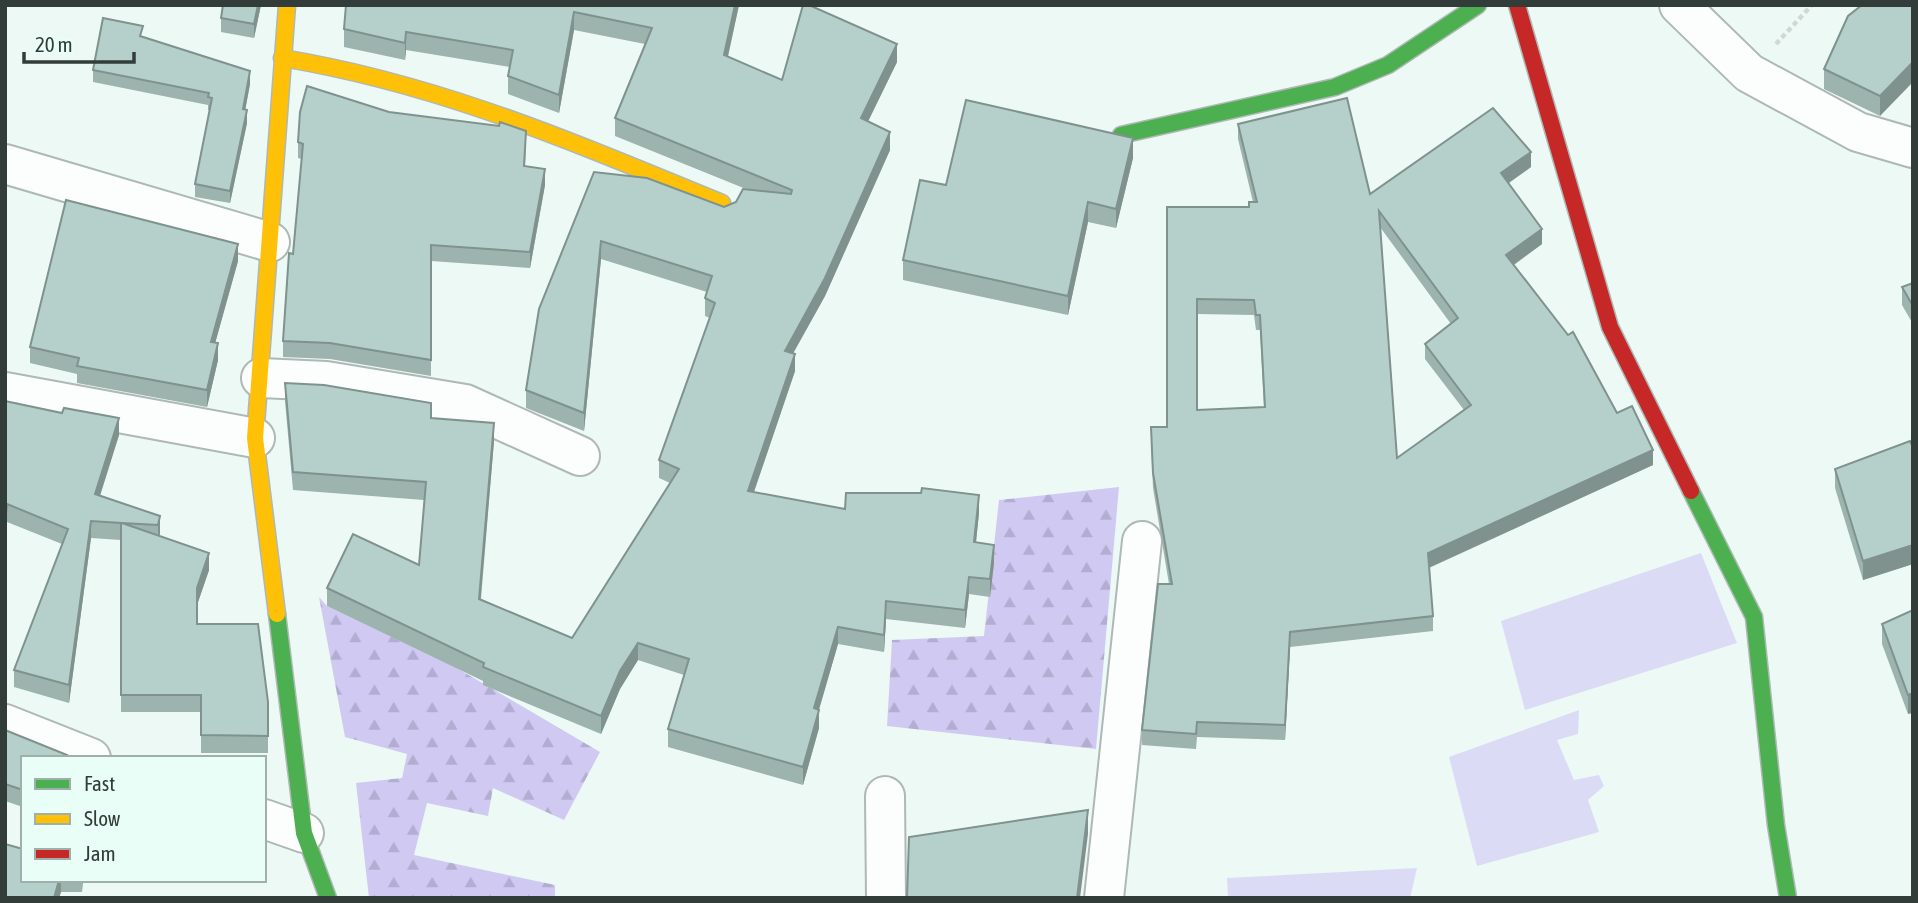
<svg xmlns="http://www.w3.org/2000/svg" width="1918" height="903" viewBox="0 0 1918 903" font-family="'Asap Condensed',sans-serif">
<defs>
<pattern id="forest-firs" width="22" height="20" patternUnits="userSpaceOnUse" patternTransform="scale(1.75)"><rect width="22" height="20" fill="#d0caf3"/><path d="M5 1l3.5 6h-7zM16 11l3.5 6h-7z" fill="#b3aed1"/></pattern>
</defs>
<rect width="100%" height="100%" fill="#edf9f5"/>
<g fill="#dcdbf6">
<polygon points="1701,553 1737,643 1525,710 1501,621"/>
<polygon points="1579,710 1578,734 1557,740 1574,780 1599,775 1604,786 1588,800 1599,832 1477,866 1449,757"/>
<polygon points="1417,868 1410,898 1228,898 1227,878"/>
</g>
<g fill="url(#forest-firs)">
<polygon points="1119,487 1096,749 887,726 892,640 984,636 999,500"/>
<polygon points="319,597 327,606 455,667 600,752 564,820 493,788 488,816 427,803 414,855 555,885 555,898 369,898 356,783 402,778 407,754 345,737"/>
</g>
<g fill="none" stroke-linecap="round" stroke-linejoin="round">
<defs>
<g id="street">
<polyline points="1679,5 1749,73 1858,132 1913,148"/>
<polyline points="5,164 270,242"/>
<polyline points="261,378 326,381 465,404 580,456"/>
<polyline points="5,392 255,438"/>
<polyline points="5,724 91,758"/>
<polyline points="885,796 886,898"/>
<polyline points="264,819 304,833"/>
<polyline points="1104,898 1142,541"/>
</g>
<g id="fast">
<polyline points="1121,135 1335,87 1388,65 1478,5"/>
<polyline points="1691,491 1754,617 1776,825 1788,898"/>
<polyline points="277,614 304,833 328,898"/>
</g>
<g id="slow">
<path d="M 282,58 C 440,84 575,143 722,203"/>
<polyline points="277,614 255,438 287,5"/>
</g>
<polyline id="jam" points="1517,5 1610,327 1691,491"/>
</defs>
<use href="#street" stroke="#aeb8b5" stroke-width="42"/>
<use href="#fast" stroke="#aeb8b5" stroke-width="19"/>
<use href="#slow" stroke="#aeb8b5" stroke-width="19"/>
<use href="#jam" stroke="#aeb8b5" stroke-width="19"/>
<polyline stroke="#d1d7d5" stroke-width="4.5" stroke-dasharray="5 3.5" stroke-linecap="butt" points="1776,44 1812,5"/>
<use href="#street" stroke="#fcfefe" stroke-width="38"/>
<use href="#fast" stroke="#4caf50" stroke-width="16"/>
<use href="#slow" stroke="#ffc107" stroke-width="16"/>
<use href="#jam" stroke="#c62828" stroke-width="16"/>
</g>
<g fill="#9cb3ae" fill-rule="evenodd">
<polygon points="261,5 254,38 221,32 221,18"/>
<polygon points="346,5 739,5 728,57 782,80 897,62 868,121 890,150 825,296 793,353 795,371 754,492 845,509 979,513 976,543 994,563 990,597 969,594 965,628 886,619 884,652 838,644 819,710 819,728 803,785 668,747 668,729 684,675 638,660 620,689 601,734 483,685 483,681 327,606 327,588 419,565 424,500 293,490 285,401 285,383 431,418 494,441 481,599 572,638 670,483 659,478 659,460 710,318 705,316 705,298 707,292 601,259 584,431 526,408 526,390 594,172 724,207 736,202 746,189 615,136 615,118 645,44 574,30 559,113 508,94 508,76 510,67 406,50 405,60 344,47 344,29"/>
<polygon points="1913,5 1880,116 1824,89 1824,69"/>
<polygon points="143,37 250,84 245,110 247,123 230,203 195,197 195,184 210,110 208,110 208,105 93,82 93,70"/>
<polygon points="389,112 526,147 525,166 545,185 530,268 431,261 431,376 330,359 283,357 283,341 293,254 302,159 298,158 298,142"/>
<path d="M 1238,124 L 1370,194 L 1531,167 L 1509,183 L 1542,244 L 1514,265 L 1653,465 L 1429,568 L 1433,616 L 1433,631 L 1290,647 L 1285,740 L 1197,737 L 1196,749 L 1142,745 L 1142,730 L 1169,584 L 1153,488 L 1151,442 L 1151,427 L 1167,427 L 1167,207 L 1249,207 L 1253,202 L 1238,139 ZM 1380,227 L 1451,324 L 1425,344 L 1425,359 L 1464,410 L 1397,458 ZM 1197,314 L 1254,315 L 1256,330 L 1260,330 L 1264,408 L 1197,410 Z"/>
<polygon points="1133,158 1116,228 1088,222 1068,315 903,280 903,260 946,185"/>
<polygon points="238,261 215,343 218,360 207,407 77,383 77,374 30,363 30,347"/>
<polygon points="1913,283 1913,324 1902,305 1902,287"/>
<polygon points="5,401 119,435 100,496 160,516 160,536 209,570 197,605 197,624 268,702 268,753 201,753 201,712 121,712 121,540 91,538 69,703 14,687 14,670 62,544 7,522 5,541"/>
<polygon points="1913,447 1913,564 1863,580 1835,488 1835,469"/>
<polygon points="1913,610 1908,714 1882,644 1882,624"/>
<polygon points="5,730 67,758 23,758 23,807 5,801"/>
<polygon points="23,880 83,880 83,884 82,892 61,892 59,898 5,898"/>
</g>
<g fill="#7f928d">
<polygon points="258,5 261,5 254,38 254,24"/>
<polygon points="735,5 739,5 724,73 724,55"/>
<polygon points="574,12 574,30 559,113 559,95"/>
<polygon points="406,32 406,50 405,60 405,43"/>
<polygon points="897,44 897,62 861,136 861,118"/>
<polygon points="1913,62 1913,82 1880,116 1880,96"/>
<polygon points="250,71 250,84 243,122 243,109"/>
<polygon points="247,110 247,123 230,203 230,191"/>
<polygon points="890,132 890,150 825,296 785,368 785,351"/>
<polygon points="1133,138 1133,158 1116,228 1116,209"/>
<polygon points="1531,152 1531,167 1501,188 1501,173"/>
<polygon points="545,169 545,185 530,268 530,252"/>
<polygon points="1088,202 1088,222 1068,315 1068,296"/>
<polygon points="1542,229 1542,244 1506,270 1506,255"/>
<polygon points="601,241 601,259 584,431 584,413"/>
<polygon points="238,244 238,261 211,358 211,342"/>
<polygon points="218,343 218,360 207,407 207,390"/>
<polygon points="795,354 795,371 748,509 748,491"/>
<polygon points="119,418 119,435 95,511 95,494"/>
<polygon points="494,423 494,441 479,616 479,599"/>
<polygon points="1653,450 1653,465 1428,568 1428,553"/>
<polygon points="979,495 979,513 974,560 974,542"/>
<polygon points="7,504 7,522 5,541 5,524"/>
<polygon points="160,516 160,533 158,543 158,525"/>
<polygon points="91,521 91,538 69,703 69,685"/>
<polygon points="994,545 994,563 990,597 990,579"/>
<polygon points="1913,545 1913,564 1863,580 1863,561"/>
<polygon points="209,553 209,570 197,605 197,588"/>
<polygon points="969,577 969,594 965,628 965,610"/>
<polygon points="886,601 886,619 884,652 884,635"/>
<polygon points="838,627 838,644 814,726 814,708"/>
<polygon points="1290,632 1290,647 1285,740 1285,725"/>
<polygon points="638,643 638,660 620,689 601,734 601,716 620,671"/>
<polygon points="1913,693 1913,713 1908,714 1908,695"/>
<polygon points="819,710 819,728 803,785 803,767"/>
<polygon points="1088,810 1088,834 1080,898 1077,898"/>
<polygon points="59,880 61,880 61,892 59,898 54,898"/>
</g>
<g fill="#b5d0ca" stroke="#7f928d" stroke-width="2" fill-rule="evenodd">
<polygon points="223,5 258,5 254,24 221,18"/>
<polygon points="346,5 735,5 724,55 782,80 803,5 809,5 897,44 861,118 890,132 825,278 785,351 795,354 748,491 845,509 846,493 921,493 922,488 979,495 974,542 994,545 990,579 969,577 965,610 886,601 884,635 838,627 814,708 819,710 803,767 668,729 689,659 638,643 620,671 601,716 483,667 484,663 327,588 353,534 419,565 426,482 293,472 285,383 324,385 431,403 431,418 494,423 479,599 572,638 679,469 659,460 715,303 705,298 712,276 601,241 584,413 526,390 539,309 594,172 647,178 724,207 736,202 743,189 791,194 792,190 615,118 652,28 574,12 559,95 508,76 513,50 406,32 405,43 344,29"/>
<polygon points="1862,5 1913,5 1913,62 1880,96 1824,69 1848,16"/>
<polygon points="103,18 143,26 140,36 250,71 243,109 247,110 230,191 195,184 212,98 208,97 209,93 93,70"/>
<polygon points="307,86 389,112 499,126 500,122 526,131 524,166 545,169 530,252 431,245 431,360 330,343 283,341 289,253 293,254 303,144 298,142 300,112"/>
<path d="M 1347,98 L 1370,194 L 1493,108 L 1531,152 L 1501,173 L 1542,229 L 1506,255 L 1568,335 L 1573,332 L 1617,413 L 1632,406 L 1653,450 L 1428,553 L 1433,616 L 1290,632 L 1285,725 L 1197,722 L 1196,734 L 1142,730 L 1158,584 L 1172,584 L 1153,473 L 1151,427 L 1167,427 L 1167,207 L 1249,207 L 1249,202 L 1257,202 L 1238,124 ZM 1379,211 L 1458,318 L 1425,344 L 1471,405 L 1397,458 ZM 1197,299 L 1254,300 L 1256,315 L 1260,315 L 1265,407 L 1197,410 Z"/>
<polygon points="966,100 1133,138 1116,209 1088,202 1068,296 903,260 920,180 946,185"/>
<polygon points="66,200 238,244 211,342 218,343 207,390 77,366 79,358 30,347"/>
<polygon points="1913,283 1913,306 1902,287"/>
<polygon points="5,401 62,413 64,408 119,418 95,494 160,516 158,525 122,523 209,553 197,588 197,624 258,624 268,702 268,736 201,735 201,695 121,695 121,523 91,521 69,685 14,670 68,529 7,504 5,524"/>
<polygon points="1910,441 1913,447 1913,545 1863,561 1835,469"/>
<polygon points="1913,610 1913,693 1908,695 1882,624"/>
<polygon points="5,730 67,755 65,758 23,758 23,790 5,784"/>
<polygon points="1088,810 1077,898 907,898 909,837"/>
<polygon points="5,844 23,849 23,880 59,880 54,898 5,898"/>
</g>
<rect width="1918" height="903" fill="none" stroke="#323c39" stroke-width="14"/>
<rect x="21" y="756" width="245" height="126" fill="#e8fef7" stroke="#9fb0ab" stroke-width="2"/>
<rect x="35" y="779" width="35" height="10" fill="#4caf50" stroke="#9fb0ab" stroke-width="2"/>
<text x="84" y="791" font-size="21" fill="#323c39">Fast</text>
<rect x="35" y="814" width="35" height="10" fill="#ffc107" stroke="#9fb0ab" stroke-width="2"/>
<text x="84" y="826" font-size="21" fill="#323c39">Slow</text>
<rect x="35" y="849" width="35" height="10" fill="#c62828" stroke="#9fb0ab" stroke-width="2"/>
<text x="84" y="861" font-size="21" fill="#323c39">Jam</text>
<path d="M24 52v10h110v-10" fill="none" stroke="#323c39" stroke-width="3.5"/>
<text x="35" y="52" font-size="21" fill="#323c39" stroke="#e8fef7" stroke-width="5" paint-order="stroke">20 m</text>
</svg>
